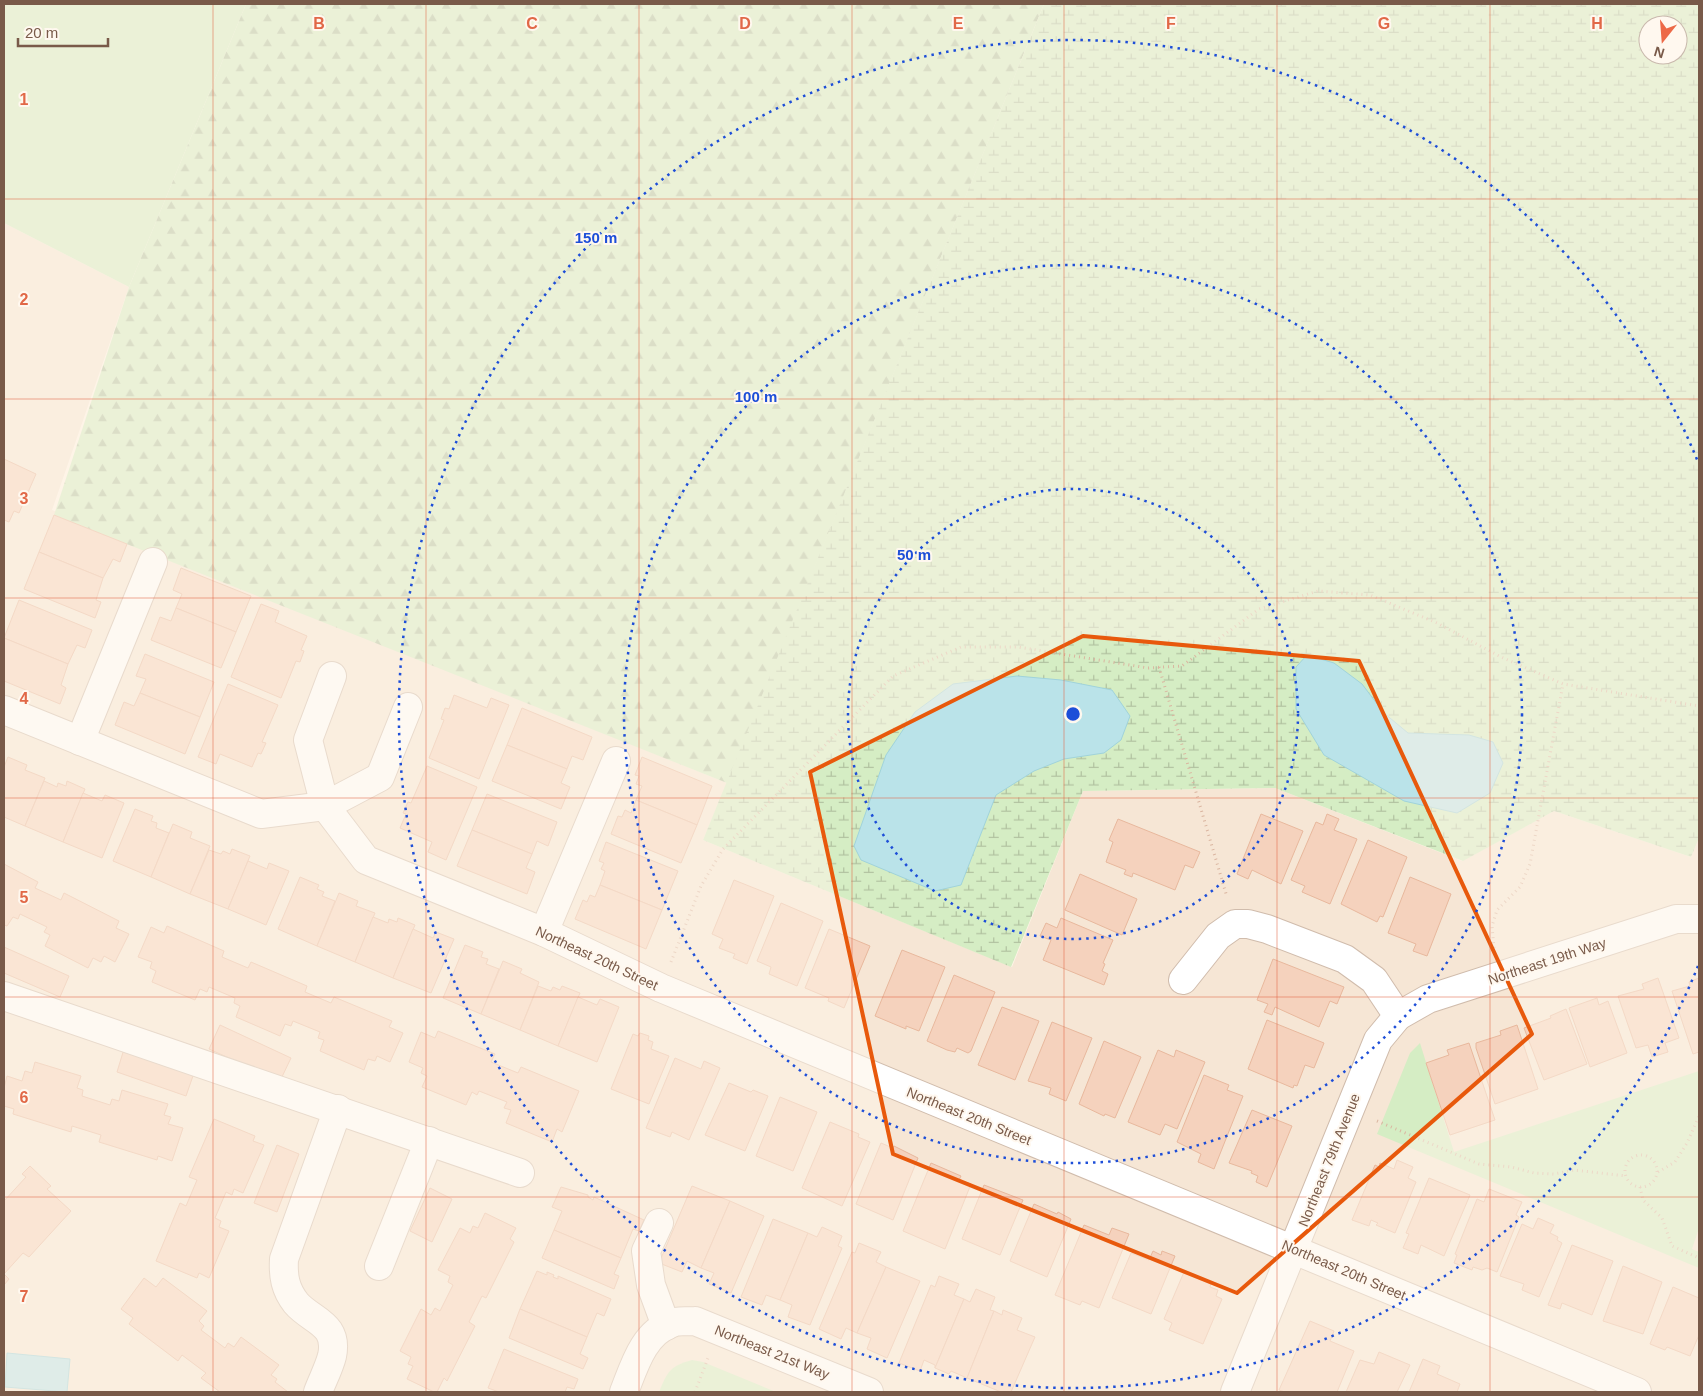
<svg xmlns="http://www.w3.org/2000/svg" width="1703" height="1396" viewBox="0 0 1703 1396" font-family="Helvetica,sans-serif">
<defs>
<pattern id="forest-firs" width="22" height="20" patternUnits="userSpaceOnUse" patternTransform="scale(1.25)"><rect width="22" height="20" fill="#d5edc4"/><path d="M5 1l3.5 6h-7zM16 11l3.5 6h-7z" fill="#b2c3a1"/></pattern>
<pattern id="wetland-marsh" width="20" height="14" patternUnits="userSpaceOnUse" patternTransform="scale(1.25)"><rect width="20" height="14" fill="#d5edc4"/><path d="M1 5h8M5 5V1M11 12h8M15 12V8" fill="none" stroke="#b2c3a1"/></pattern>
</defs>
<rect width="100%" height="100%" fill="#fef4e7"/>
<polygon fill="#f6e6d5" points="4,223 129,287 52,510 727,783 703,840 1012,967 1083,791 1275,788 1462,861 1554,811 1691,857 1699,838 1699,1392 4,1392"/>
<g fill="#d5edc4">
<polygon points="4,4 246,4 129,287 4,223"/>
<polygon points="1420,1043 1454,1152 1699,1071 1699,1228 1692,1249 1699,1252 1699,1268 1377,1134 1410,1053"/>
<path d="M 692,1360 L 703,1362 L 776,1392 L 659,1392 C 667,1372 670,1366 692,1360 Z"/>
</g>
<polygon fill="url(#forest-firs)" points="246,4 1044,4 727,783 54,515 129,287"/>
<path fill="url(#wetland-marsh)" fill-rule="evenodd" d="M 1044,4 L 1699,4 L 1699,838 L 1691,857 L 1554,811 L 1463,861 L 1275,788 L 1083,791 L 1011,967 L 703,840 ZM 1648,25 L 1678,25 L 1678,55 L 1648,55 Z"/>
<g fill="#bae3e9" stroke="#a0d3db">
<polygon points="1307,655 1334,663 1362,684 1384,713 1408,733 1469,735 1493,742 1503,763 1490,793 1457,813 1404,801 1324,755 1296,709 1296,667"/>
<polygon points="1017,676 1061,680 1112,690 1130,716 1121,740 1104,753 1064,759 1034,771 996,795 961,885 935,891 861,860 854,846 886,755 915,712 953,684"/>
<polygon points="7,1353 70,1359 67,1392 5,1387"/>
</g>
<g fill="#f5d2bd" stroke="#e8b89d">
<polygon points="4,459 36,474 19,513 14,511 9,522 4,520"/>
<polygon points="54,515 127,544 120,562 113,559 103,578 39,552"/>
<polygon points="39,552 103,578 96,600 101,602 95,618 24,589"/>
<polygon points="181,568 251,596 236,632 176,608 182,594 173,590"/>
<polygon points="19,600 92,630 85,648 77,645 68,664 4,638"/>
<polygon points="261,604 279,611 275,622 307,636 301,650 304,651 300,662 296,661 281,698 231,677"/>
<polygon points="176,608 236,632 221,668 151,640 160,617 171,621"/>
<polygon points="4,638 68,664 61,685 66,688 60,704 4,681"/>
<polygon points="145,654 214,682 200,717 140,693 146,679 136,676"/>
<polygon points="228,684 278,705 262,742 266,743 261,754 258,753 252,767 220,754 216,764 198,757"/>
<polygon points="140,693 200,717 185,754 115,725 124,702 134,706"/>
<polygon points="454,695 487,708 491,698 509,705 479,779 429,758 444,720 441,719 445,708 449,709"/>
<polygon points="522,708 592,737 583,760 572,756 567,769 507,745"/>
<polygon points="507,745 567,769 561,783 570,787 561,809 492,781"/>
<polygon points="8,757 27,765 25,770 45,778 25,826 4,817 4,767"/>
<polygon points="642,757 712,786 697,825 636,800 642,786 636,784 639,776 635,775"/>
<polygon points="427,766 477,787 446,860 428,852 432,842 400,828 406,814 403,813 408,802 411,803"/>
<polygon points="44,781 57,787 58,783 66,786 67,781 85,789 63,842 25,826"/>
<polygon points="83,793 102,801 105,795 124,803 102,858 63,842"/>
<polygon points="487,794 557,822 548,846 537,841 532,854 472,830"/>
<polygon points="636,800 697,825 681,863 611,834 618,816 622,817 625,810 631,813"/>
<polygon points="135,809 153,816 151,821 157,823 156,828 169,833 151,877 113,861"/>
<polygon points="1261,814 1303,831 1281,884 1252,870 1248,879 1237,874"/>
<polygon points="1327,814 1339,819 1334,830 1357,839 1330,904 1302,892 1305,886 1291,880 1316,822 1323,825"/>
<polygon points="1118,819 1200,852 1193,868 1185,865 1175,890 1133,873 1132,877 1124,874 1126,870 1106,862 1113,842 1109,840"/>
<polygon points="173,824 192,832 190,838 210,846 190,894 151,877"/>
<polygon points="472,830 532,854 526,868 535,872 527,894 457,866"/>
<polygon points="1368,840 1407,857 1383,917 1380,916 1377,922 1341,904"/>
<polygon points="606,842 678,871 662,910 600,885 605,871 601,869 604,863 599,861"/>
<polygon points="232,849 250,856 228,909 190,894 209,850 221,854 223,851 230,854"/>
<polygon points="248,861 267,869 269,863 289,871 266,925 228,909"/>
<polygon points="4,864 38,882 35,888 61,900 64,893 119,921 116,928 129,934 115,962 104,956 101,962 93,958 88,968 45,946 50,935 44,932 47,927 20,914 18,919 13,917 7,926 4,925"/>
<polygon points="1080,874 1137,899 1122,935 1065,910"/>
<polygon points="300,877 319,885 317,889 324,892 322,896 335,901 317,946 278,929"/>
<polygon points="1410,877 1451,894 1427,956 1413,951 1416,944 1388,933"/>
<polygon points="734,880 774,896 747,964 733,958 735,954 719,948 723,939 712,934"/>
<polygon points="600,885 662,910 646,949 575,919 583,900 587,902 590,895 595,897"/>
<polygon points="339,893 358,901 356,906 375,913 355,962 317,946"/>
<polygon points="781,903 823,921 797,986 769,974 771,967 757,961"/>
<polygon points="373,917 388,923 389,919 397,922 398,918 415,925 393,978 355,962"/>
<polygon points="1061,918 1113,940 1103,963 1105,964 1102,971 1108,974 1104,985 1043,960 1051,940 1040,936 1046,923 1057,928"/>
<polygon points="167,926 224,951 222,957 248,968 251,962 307,986 305,992 331,1003 334,997 392,1021 389,1027 403,1033 390,1062 377,1056 375,1061 368,1059 364,1070 320,1051 324,1040 318,1038 320,1032 293,1021 291,1026 285,1024 280,1036 236,1017 240,1006 234,1003 235,998 209,987 207,992 200,989 195,1000 152,982 156,971 150,968 152,962 138,957 151,927 164,933"/>
<polygon points="413,929 433,938 436,932 454,939 431,993 393,978"/>
<polygon points="829,929 870,946 844,1008 828,1001 829,998 805,988"/>
<polygon points="465,945 483,952 481,957 488,959 486,964 499,969 481,1014 443,998"/>
<polygon points="4,947 69,976 60,997 4,973"/>
<polygon points="902,950 945,967 919,1031 906,1026 906,1029 875,1016"/>
<polygon points="1273,959 1344,987 1337,1004 1330,1001 1319,1027 1275,1007 1272,1015 1264,1012 1268,1004 1257,1000"/>
<polygon points="503,961 522,969 520,973 539,982 520,1030 481,1014"/>
<polygon points="954,975 995,992 971,1051 968,1053 957,1048 955,1052 947,1050 927,1041"/>
<polygon points="1658,978 1679,1038 1665,1043 1668,1052 1652,1057 1648,1045 1636,1048 1618,996 1644,989 1642,984"/>
<polygon points="1699,978 1699,1052 1693,1054 1672,991 1690,986 1689,982"/>
<polygon points="538,986 551,991 553,987 560,990 562,986 580,993 558,1046 520,1030"/>
<polygon points="578,997 597,1005 600,999 619,1007 597,1062 558,1046"/>
<polygon points="1597,998 1599,1005 1608,1001 1627,1053 1590,1067 1569,1008"/>
<polygon points="1002,1007 1039,1021 1015,1080 978,1065"/>
<polygon points="1566,1009 1587,1064 1544,1080 1524,1028 1551,1018 1550,1016"/>
<polygon points="1267,1020 1324,1043 1314,1068 1305,1065 1297,1086 1294,1085 1293,1088 1248,1069"/>
<polygon points="1052,1022 1092,1038 1066,1101 1049,1094 1051,1088 1028,1081"/>
<polygon points="220,1025 291,1058 280,1081 209,1049"/>
<polygon points="1517,1025 1538,1089 1495,1104 1476,1048 1476,1043 1501,1035 1500,1031"/>
<polygon points="438,1031 495,1054 491,1062 518,1073 521,1067 579,1091 562,1132 557,1129 552,1142 506,1123 511,1110 504,1108 507,1102 479,1091 477,1095 472,1092 466,1105 422,1087 427,1076 421,1073 423,1068 409,1062 421,1032 435,1038"/>
<polygon points="640,1033 649,1036 648,1040 653,1042 651,1049 669,1056 649,1104 611,1089 633,1034 638,1036"/>
<polygon points="1104,1041 1141,1057 1115,1118 1105,1114 1104,1116 1079,1104"/>
<polygon points="1469,1043 1495,1120 1450,1135 1426,1063 1449,1055 1447,1050"/>
<polygon points="124,1049 194,1073 186,1096 117,1072"/>
<polygon points="1158,1050 1174,1057 1176,1050 1205,1062 1177,1129 1165,1124 1160,1135 1128,1122"/>
<polygon points="675,1058 701,1069 704,1061 720,1068 689,1140 672,1132 670,1137 646,1128"/>
<polygon points="35,1062 81,1076 77,1088 83,1090 82,1096 110,1105 112,1099 119,1101 122,1090 168,1104 164,1115 171,1117 168,1124 183,1128 172,1161 158,1156 157,1160 99,1142 101,1135 72,1126 71,1132 13,1114 14,1109 4,1106 4,1088 7,1076 22,1081 25,1071 32,1073"/>
<polygon points="1204,1075 1229,1085 1227,1090 1243,1096 1214,1169 1198,1162 1201,1154 1177,1142"/>
<polygon points="729,1083 751,1092 753,1090 768,1096 745,1151 705,1135"/>
<polygon points="780,1097 817,1112 793,1171 756,1156"/>
<polygon points="1252,1110 1292,1126 1267,1187 1256,1182 1258,1176 1251,1173 1252,1171 1229,1163"/>
<polygon points="214,1119 255,1136 253,1141 264,1145 243,1193 234,1189 232,1195 226,1192 215,1218 221,1221 219,1227 229,1231 209,1278 199,1273 197,1278 156,1261 180,1203 186,1206 197,1180 189,1177"/>
<polygon points="830,1122 859,1134 858,1137 870,1142 842,1206 802,1188"/>
<polygon points="881,1143 893,1148 894,1146 918,1158 893,1220 856,1204"/>
<polygon points="277,1145 299,1154 277,1212 254,1203"/>
<polygon points="1397,1160 1413,1167 1408,1178 1416,1182 1395,1233 1376,1225 1378,1223 1371,1220 1369,1226 1352,1220 1375,1165 1379,1167 1380,1163 1394,1169"/>
<polygon points="931,1163 961,1176 959,1180 971,1184 945,1249 903,1231"/>
<polygon points="30,1166 51,1186 47,1189 71,1211 29,1257 23,1253 4,1274 9,1279 4,1285 4,1201 26,1177 22,1174"/>
<polygon points="1429,1178 1470,1195 1444,1256 1421,1245 1418,1254 1403,1248 1409,1234 1406,1233"/>
<polygon points="984,1185 1023,1200 1000,1255 962,1239"/>
<polygon points="692,1186 730,1201 701,1268 687,1261 682,1272 659,1263"/>
<polygon points="561,1187 588,1195 588,1197 593,1200 594,1197 644,1220 639,1231 633,1229 621,1258 554,1230 562,1211 552,1207"/>
<polygon points="430,1188 452,1199 432,1242 410,1231"/>
<polygon points="1489,1189 1522,1202 1516,1215 1519,1217 1497,1272 1487,1268 1482,1270 1473,1267 1472,1270 1454,1263 1457,1255 1455,1254 1477,1199 1484,1202"/>
<polygon points="730,1201 764,1216 731,1293 709,1284 714,1273 701,1268"/>
<polygon points="1034,1204 1057,1214 1058,1212 1071,1219 1047,1277 1010,1261"/>
<polygon points="485,1213 516,1228 510,1239 514,1242 486,1298 482,1296 469,1322 475,1326 447,1381 444,1378 437,1392 434,1392 407,1379 413,1366 408,1364 411,1357 400,1351 421,1309 431,1315 435,1308 440,1311 453,1285 448,1282 450,1276 438,1270 460,1228 470,1233 473,1226 478,1228"/>
<polygon points="1538,1218 1554,1225 1550,1233 1558,1237 1557,1240 1562,1243 1539,1297 1522,1290 1524,1284 1500,1276 1522,1224 1533,1229"/>
<polygon points="773,1219 808,1233 780,1300 766,1295 762,1305 741,1297"/>
<polygon points="1084,1225 1109,1235 1112,1228 1129,1234 1099,1308 1082,1301 1080,1305 1055,1295"/>
<polygon points="822,1227 842,1236 838,1246 842,1248 810,1325 788,1317 792,1305 780,1300 808,1233 817,1237"/>
<polygon points="554,1230 621,1258 614,1274 619,1276 614,1289 542,1258"/>
<polygon points="859,1243 881,1252 876,1262 886,1267 857,1333 846,1328 841,1339 819,1329 852,1252 855,1253"/>
<polygon points="1572,1245 1613,1261 1592,1315 1562,1303 1560,1309 1548,1305"/>
<polygon points="1153,1251 1161,1255 1162,1251 1175,1256 1151,1314 1112,1298 1131,1253 1149,1260"/>
<polygon points="1623,1266 1662,1282 1643,1334 1603,1321"/>
<polygon points="886,1267 920,1281 887,1358 867,1349 871,1338 857,1333"/>
<polygon points="537,1271 547,1275 547,1272 554,1275 553,1277 558,1279 558,1276 611,1299 604,1316 597,1313 587,1337 520,1309"/>
<polygon points="1184,1272 1211,1283 1210,1287 1218,1290 1216,1296 1222,1299 1203,1344 1169,1330 1172,1323 1164,1319"/>
<polygon points="939,1276 959,1284 954,1295 964,1299 935,1368 935,1365 924,1360 920,1371 899,1363 931,1285 935,1287"/>
<polygon points="144,1278 156,1287 163,1278 207,1311 199,1321 204,1326 201,1330 225,1348 228,1343 234,1347 241,1337 279,1365 271,1375 277,1379 275,1382 288,1392 220,1392 201,1378 206,1373 182,1355 178,1361 129,1324 133,1318 121,1309"/>
<polygon points="1673,1287 1699,1298 1699,1335 1690,1356 1667,1347 1665,1350 1650,1344"/>
<polygon points="976,1289 995,1297 990,1310 994,1311 967,1378 951,1371 949,1374 935,1368 964,1299 970,1302"/>
<polygon points="520,1309 587,1337 580,1354 588,1358 583,1369 509,1338"/>
<polygon points="1003,1310 1022,1318 1017,1330 1035,1337 1011,1392 1001,1392 967,1378 994,1311 1002,1315"/>
<polygon points="1310,1321 1334,1331 1330,1341 1354,1351 1337,1392 1285,1392 1279,1390"/>
<polygon points="504,1349 578,1379 574,1389 567,1387 565,1392 499,1392 488,1388"/>
<polygon points="1379,1352 1410,1365 1397,1392 1346,1392 1360,1360 1374,1364"/>
<polygon points="1423,1359 1440,1366 1437,1374 1460,1384 1457,1392 1409,1392"/>
</g>
<g fill="none" stroke-linecap="round" stroke-linejoin="round">
<defs>
<g id="minor">
<polyline points="332,676 308,740 325,806 366,860 544,932 661,988 1637,1392"/>
<polyline points="4,710 261,814 325,806 380,777 408,707"/>
<polyline points="80,741 153,562"/>
<polyline points="544,932 616,761"/>
<polyline points="1183,980 1218,936 1235,924 1248,924 1267,929 1345,959 1374,980 1398,1016"/>
<polyline points="4,996 520,1173"/>
<polyline points="659,1223 646,1251 651,1285 666,1326"/>
<polyline points="379,1266 429,1141"/>
<path d="M 318,1392 C 322,1381 329,1368 332,1356 C 339,1323 311,1321 296,1303 C 285,1289 283,1276 284,1259 L 338,1109"/>
<path d="M 624,1392 C 634,1367 643,1333 672,1323 C 678,1320 688,1322 695,1321 L 869,1392"/>
<polyline points="1235,1392 1378,1040 1398,1016 1428,999 1676,919 1699,919"/>
</g>
</defs>
<use href="#minor" stroke="#d0bcac" stroke-width="30"/>
<g stroke="#dab5a0" stroke-width="3" stroke-dasharray="1 4" stroke-linecap="butt">
<polyline points="1159,667 1227,897"/>
<polyline points="1494,948 1492,926 1497,910 1520,887 1530,864 1563,684"/>
<polyline points="671,962 701,886 723,849 893,676 961,647 1018,647 1148,668 1182,666 1259,609 1318,591 1370,595 1437,623 1501,657 1563,684 1699,706"/>
<polyline points="1377,1121 1479,1164 1511,1167 1534,1173 1554,1174 1574,1170 1626,1176"/>
<circle cx="1641" cy="1171" r="16"/>
<polyline points="1658,1172 1675,1162 1687,1143 1699,1116"/>
<polyline points="1640,1187 1643,1200 1662,1218 1672,1246 1699,1258"/>
<polyline points="695,1392 708,1358"/>
</g>
<use href="#minor" stroke="#fff" stroke-width="28"/>
</g>
<path d="M0 0H1703V1396H0ZM 1083,636 L 1359,661 L 1532,1034 L 1237,1293 L 893,1154 L 810,772 Z" fill="#fef4e7" fill-opacity=".55" fill-rule="evenodd"/>
<path fill="none" stroke="#e8590c" stroke-width="4" stroke-linejoin="round" d="M 1083,636 L 1359,661 L 1532,1034 L 1237,1293 L 893,1154 L 810,772 Z"/>
<path fill="none" stroke="#e16847" stroke-width="1" stroke-opacity="0.55" d="M 213,4 L 213,1392M 426,4 L 426,1392M 639,4 L 639,1392M 852,4 L 852,1392M 1064,4 L 1064,1392M 1277,4 L 1277,1392M 1490,4 L 1490,1392M 4,199 L 1699,199M 4,399 L 1699,399M 4,598 L 1699,598M 4,798 L 1699,798M 4,997 L 1699,997M 4,1197 L 1699,1197"/>
<g fill="none" stroke="#1d4ed8" stroke-width="2.5" stroke-dasharray="2.5 5">
<circle cx="1073" cy="714" r="225"/>
<circle cx="1073" cy="714" r="449"/>
<path d="M1698 966A674 674 0 1 1 1698 462"/>
</g>
<g text-anchor="middle" dominant-baseline="central" stroke-width="4" stroke-linejoin="round" paint-order="stroke">
<g font-size="14" fill="#795a49" stroke="#fff8ef">
<text transform="translate(597 958) rotate(25)">Northeast 20th Street</text>
<text transform="translate(1547 961) rotate(-18)">Northeast 19th Way</text>
<text transform="translate(969 1116) rotate(22)">Northeast 20th Street</text>
<text transform="translate(1329 1160) rotate(-68)">Northeast 79th Avenue</text>
<text transform="translate(1344 1270) rotate(23)">Northeast 20th Street</text>
<text transform="translate(772 1352) rotate(22)">Northeast 21st Way</text>
</g>
</g>
<g font-size="16" text-anchor="middle" font-weight="bold" fill="#e16847" stroke="#fff8ef" stroke-width="4" stroke-linejoin="round" paint-order="stroke">
<text x="319" y="29">B</text>
<text x="532" y="29">C</text>
<text x="745" y="29">D</text>
<text x="958" y="29">E</text>
<text x="1171" y="29">F</text>
<text x="1384" y="29">G</text>
<text x="1597" y="29">H</text>
<text x="24" y="105">1</text>
<text x="24" y="305">2</text>
<text x="24" y="504">3</text>
<text x="24" y="704">4</text>
<text x="24" y="903">5</text>
<text x="24" y="1103">6</text>
<text x="24" y="1302">7</text>
</g>
<circle cx="1073" cy="714" r="8" fill="#1d4ed8" stroke="#fff8ef" stroke-width="2.5"/>
<g font-size="15" text-anchor="middle" font-weight="bold" fill="#1d4ed8" stroke="#fff8ef" stroke-width="4" stroke-linejoin="round" paint-order="stroke">
<text x="596" y="243">150 m</text>
<text x="756" y="402">100 m</text>
<text x="914" y="560">50 m</text>
</g>
<rect width="1703" height="1396" fill="none" stroke="#795a49" stroke-width="10"/>
<g transform="translate(1663 40) rotate(197)"><circle r="24" fill="#fff8ef" stroke="#c9b9ad"/>
<path d="M0-4L9 19L0 12L-9 19Z" fill="#ed6947"/>
<text y="-8" font-size="14" font-weight="bold" text-anchor="middle" fill="#795a49">N</text>
</g>
<path d="M18 38v8h90v-8" fill="none" stroke="#795a49" stroke-width="2.5"/>
<text x="25" y="38" font-size="15" fill="#795a49" stroke="#fff8ef" stroke-width="4" paint-order="stroke">20 m</text>
</svg>
